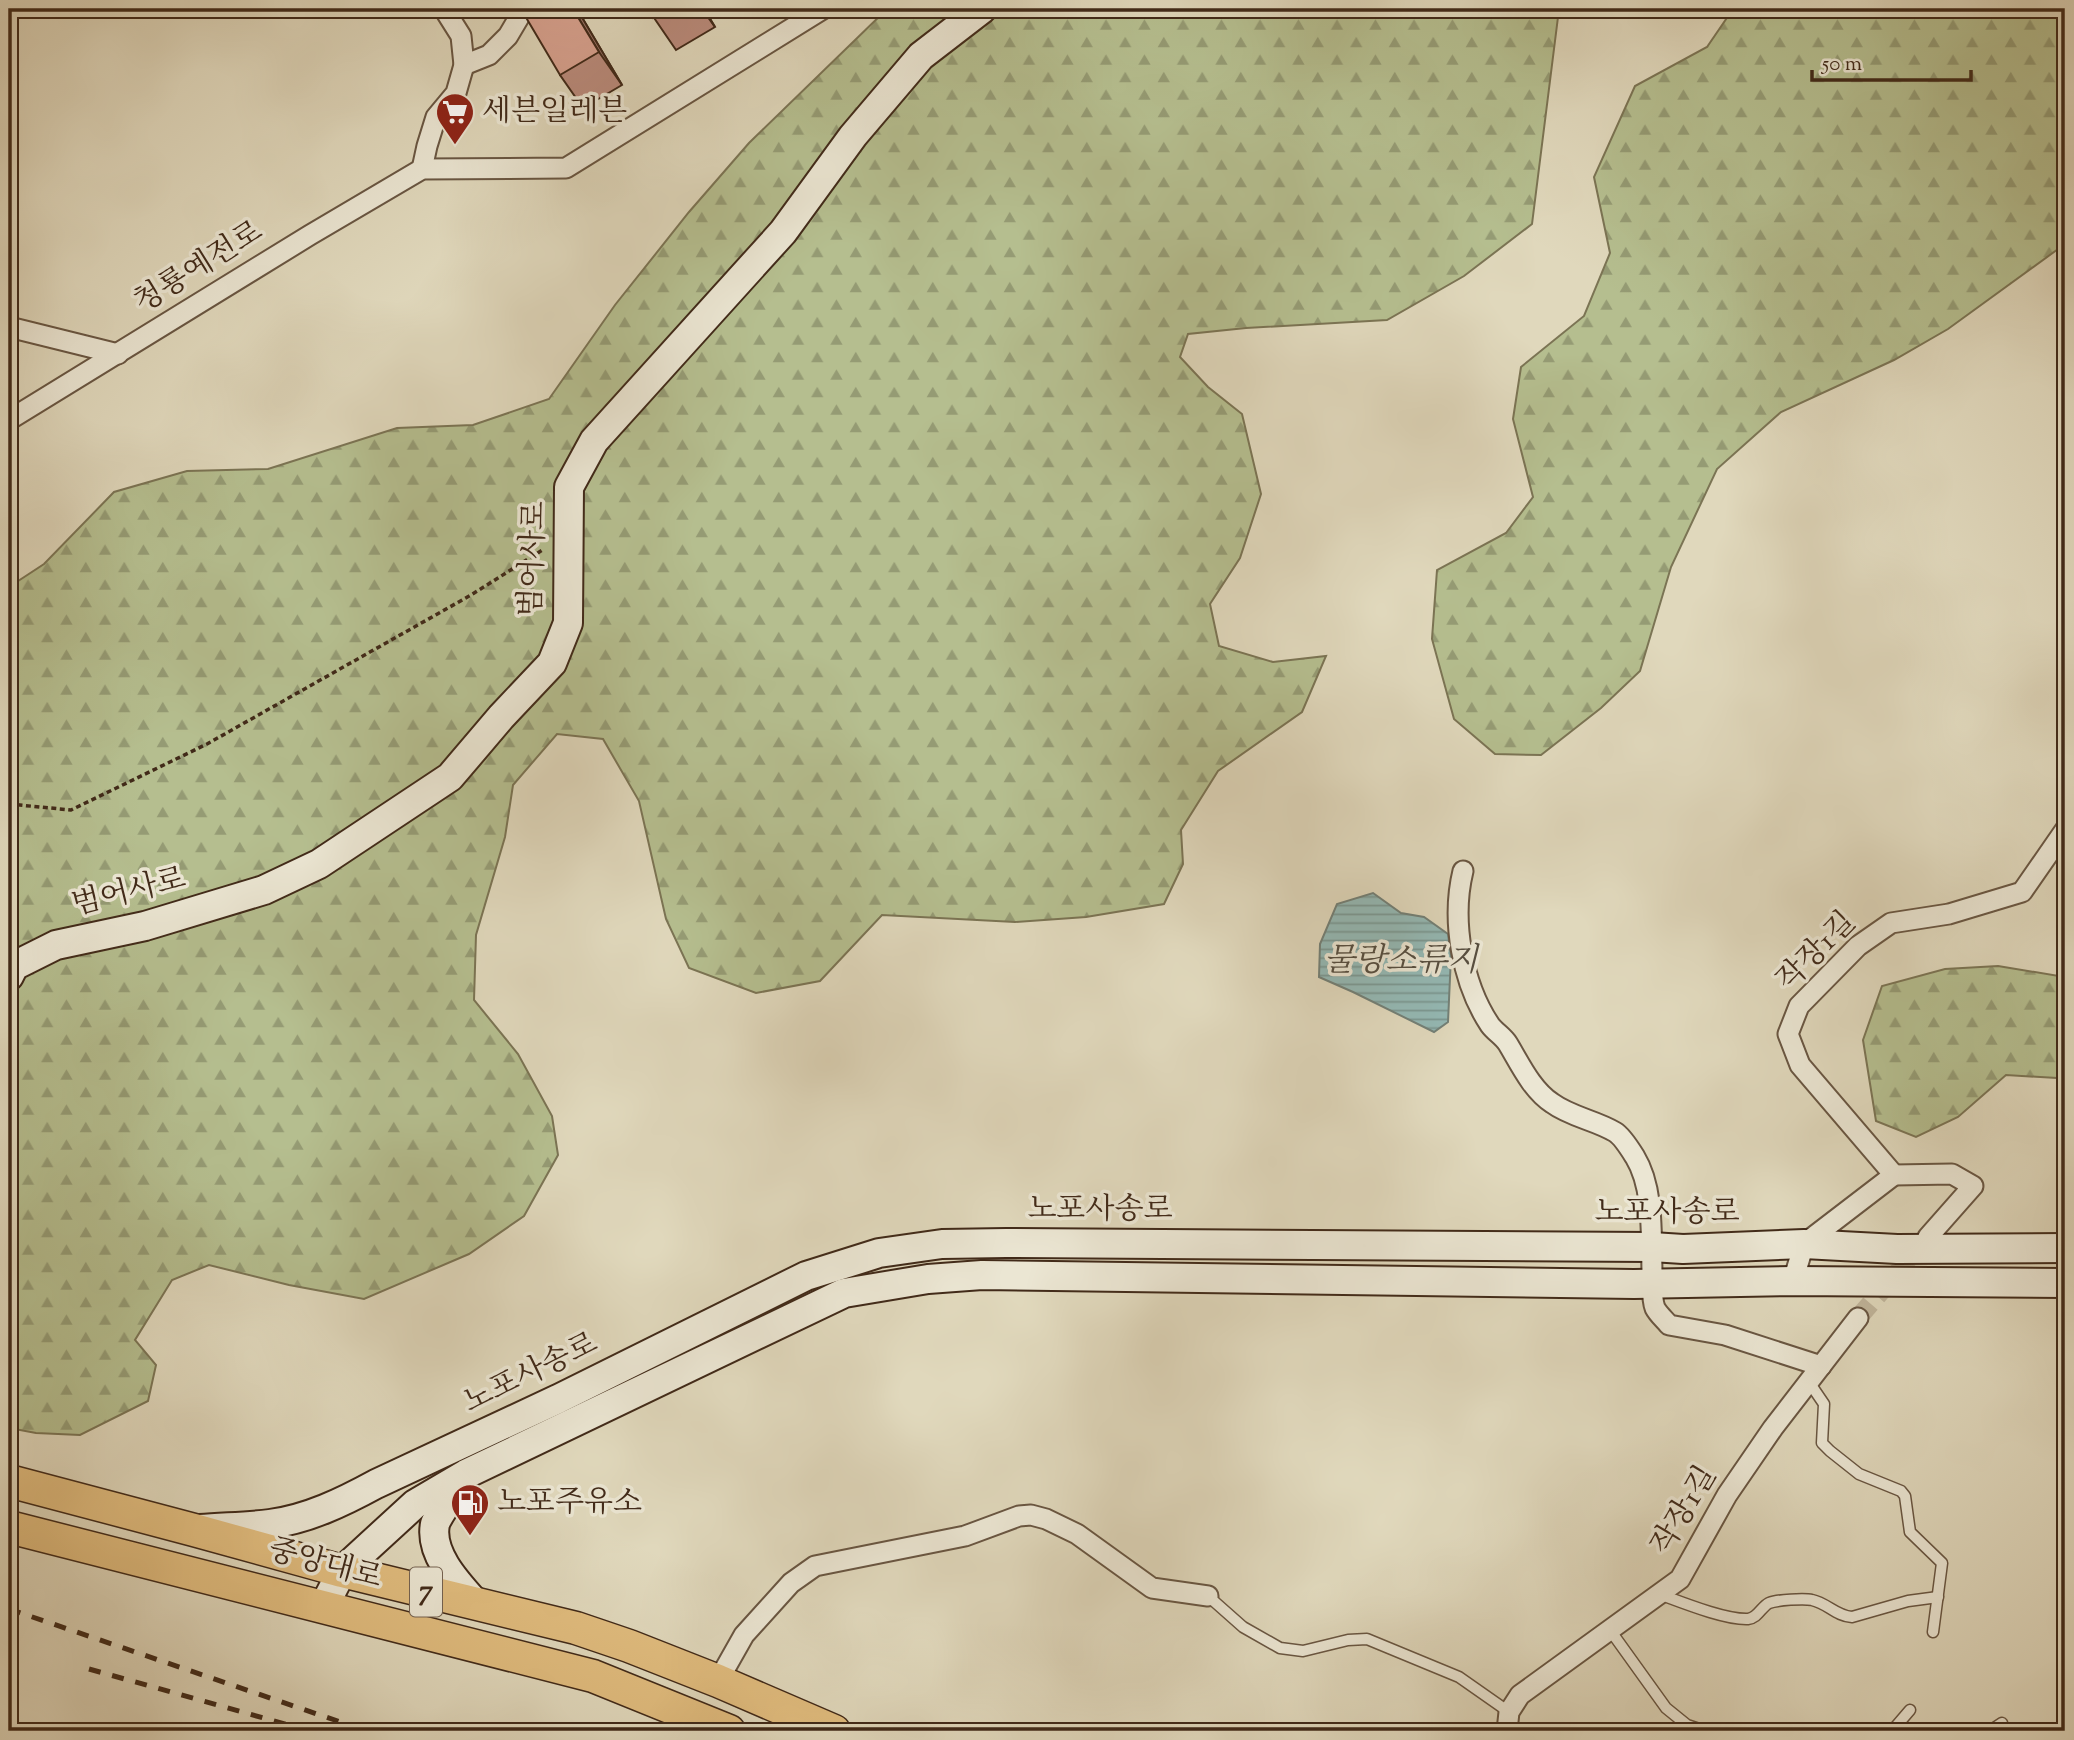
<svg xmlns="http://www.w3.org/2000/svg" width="2074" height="1740" viewBox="0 0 2074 1740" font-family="'Sorts Mill Goudy','Noto Serif KR',serif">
<defs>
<pattern id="forest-firs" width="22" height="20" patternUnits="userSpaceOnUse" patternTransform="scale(1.75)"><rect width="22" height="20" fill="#b5be8f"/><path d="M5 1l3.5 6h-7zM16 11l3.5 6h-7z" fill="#959b74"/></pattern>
<pattern id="water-rules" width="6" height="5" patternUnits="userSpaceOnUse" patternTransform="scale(1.75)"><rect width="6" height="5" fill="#94b9b5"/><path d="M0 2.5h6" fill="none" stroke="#7a9792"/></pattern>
</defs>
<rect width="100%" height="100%" fill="#e0d8bc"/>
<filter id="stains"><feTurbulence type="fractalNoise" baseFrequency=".00286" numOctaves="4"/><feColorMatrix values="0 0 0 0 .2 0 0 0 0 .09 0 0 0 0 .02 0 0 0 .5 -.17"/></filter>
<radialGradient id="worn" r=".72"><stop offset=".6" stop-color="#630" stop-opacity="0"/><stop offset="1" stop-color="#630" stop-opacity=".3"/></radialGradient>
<g fill="url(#forest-firs)" stroke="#7b7454" stroke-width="2">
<polygon points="887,9 1559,9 1532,224 1464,276 1387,320 1246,328 1188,334 1180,357 1208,387 1242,414 1261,494 1240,558 1210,604 1219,646 1273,662 1326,656 1302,712 1218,771 1181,830 1183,864 1164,904 1086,917 1015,922 882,915 820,981 756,993 689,968 666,919 639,801 603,739 557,734 513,785 505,837 476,935 474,1000 518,1054 552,1116 558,1155 524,1216 469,1254 364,1299 289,1285 209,1265 172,1280 135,1340 156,1365 148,1401 80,1435 36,1433 9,1428 9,587 44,564 114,492 187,471 268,469 397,428 473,425 549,399 615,305 689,212 749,143"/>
<polygon points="1733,9 2065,9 2065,244 1948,329 1894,360 1781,412 1717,469 1671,567 1640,671 1601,708 1541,755 1495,754 1454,719 1432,639 1437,570 1506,533 1533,497 1513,419 1521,367 1584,316 1610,253 1594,177 1635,86 1707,47"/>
<polygon points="1998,966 2065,977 2065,1083 2057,1078 2006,1075 1958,1117 1916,1137 1876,1121 1863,1040 1882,986 1945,969"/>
</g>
<polygon fill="url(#water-rules)" stroke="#738077" stroke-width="2" points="1373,893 1401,913 1424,917 1448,934 1451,956 1448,1022 1434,1032 1353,992 1319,977 1320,944 1337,904"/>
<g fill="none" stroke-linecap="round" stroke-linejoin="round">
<polyline stroke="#c0b59b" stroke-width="19" stroke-dasharray="19 10" stroke-linecap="butt" points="1858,1318 1923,1243"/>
<defs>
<g id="lane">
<polyline points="1809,1382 1824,1404 1822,1443 1830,1451 1859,1474 1901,1491 1905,1496 1910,1532 1942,1563 1933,1632"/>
<path d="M 1659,1594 C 1681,1602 1725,1620 1748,1619 C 1758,1618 1761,1607 1769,1603 C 1777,1600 1804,1598 1812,1600 C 1827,1603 1836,1616 1852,1617 L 1908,1601 L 1938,1597"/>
<polyline points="1208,1596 1243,1627 1280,1648 1303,1651 1348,1640 1367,1639 1459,1677 1509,1712"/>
<polyline points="1610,1630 1666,1708 1687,1725 1705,1731"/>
<polyline points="1892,1731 1910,1710"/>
<polyline points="1990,1731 2002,1723"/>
</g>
<g id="street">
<polyline points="464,65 489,55 508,36 524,9"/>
<polyline points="422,169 427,146 436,117 456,93 464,65 461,36 444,9"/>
<polyline points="9,327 118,354"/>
<polyline points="9,420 310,235 422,169 566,168 823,9"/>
<path d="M 1463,871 C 1451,920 1462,983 1490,1025 C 1495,1032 1503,1036 1508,1044 C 1520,1064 1532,1090 1552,1103 C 1571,1117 1595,1120 1615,1132 C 1622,1136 1630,1149 1635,1157 C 1654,1188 1651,1235 1652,1271 C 1653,1282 1651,1298 1655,1308 C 1658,1314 1665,1320 1669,1325 L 1725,1335 L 1821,1366"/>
<polyline points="1894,1175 1800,1065 1788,1034 1799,1006 1858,946 1891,923 1949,914 2022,892 2065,830"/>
<polyline points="1894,1175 1952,1174 1973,1186 1928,1237"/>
<polyline points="1793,1281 1804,1244 1894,1175"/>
<polyline points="718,1681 744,1635 791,1583 815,1566 965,1536 1019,1516 1031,1515 1046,1519 1077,1534 1152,1588 1208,1596"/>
<polyline points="1507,1731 1509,1712 1520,1695 1680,1579 1727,1495 1773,1428 1858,1318"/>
</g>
<g id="secondary">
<polyline points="9,976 14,966 56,945 145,926 264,890 319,864 450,777 501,717 552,663 568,623 569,487 594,441 783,232 853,136 921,56 982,9"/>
<path d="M 464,1477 C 458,1488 438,1514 435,1524 C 429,1554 458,1584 476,1604"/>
<path d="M 200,1529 C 223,1527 247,1527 270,1524 C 308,1519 343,1502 376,1484 L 558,1399 L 806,1276 L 879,1253 L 942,1244 L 1006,1243 L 1652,1247 L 1683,1249 L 1804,1244 L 1897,1249 L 2065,1248"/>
<polyline points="324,1606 342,1571 415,1504 466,1474 844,1293 928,1279 982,1275 1634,1284 1793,1281 2065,1283"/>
</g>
<g id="primary">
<polyline points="9,1481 194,1530 342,1571 576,1628 629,1646 718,1681 834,1731"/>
<polyline points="9,1527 593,1676 729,1731"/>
</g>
</defs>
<use href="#lane" stroke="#695642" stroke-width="13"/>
<use href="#street" stroke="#695642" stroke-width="23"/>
<use href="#secondary" stroke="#412a19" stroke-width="32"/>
<use href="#primary" stroke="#412a19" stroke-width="35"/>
<polyline stroke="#412a19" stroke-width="3.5" stroke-dasharray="5 3.5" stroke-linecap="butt" points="9,804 71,810 207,744 471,595 544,549"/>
<use href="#lane" stroke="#ebe6d3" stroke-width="10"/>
<use href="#street" stroke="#ebe6d3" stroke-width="19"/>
<use href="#secondary" stroke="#ebe6d3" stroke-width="28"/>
<use href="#primary" stroke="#e0bc7e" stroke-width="32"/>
<g stroke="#412a19" stroke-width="5" stroke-dasharray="12 12" stroke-linecap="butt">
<polyline points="9,1609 367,1731"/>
<polyline points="89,1669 310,1731"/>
</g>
</g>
<g fill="#ba8b7c" stroke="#412a19" stroke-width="2">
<polygon points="577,9 622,85 583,108 560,75"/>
<polygon points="648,9 704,9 715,27 676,50"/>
</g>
<g fill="#977165" stroke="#412a19" stroke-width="2">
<polygon points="573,9 577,9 622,85 599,52"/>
<polygon points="702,9 704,9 715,27"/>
</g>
<g fill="#d8a290" stroke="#412a19" stroke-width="2">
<polygon points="521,9 573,9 599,52 560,75"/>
<polygon points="648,9 669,9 653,18"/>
</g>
<defs>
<symbol id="supermarket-pin" viewBox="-11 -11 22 30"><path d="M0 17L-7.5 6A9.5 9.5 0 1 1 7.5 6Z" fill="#8f2418" stroke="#ebe6d3"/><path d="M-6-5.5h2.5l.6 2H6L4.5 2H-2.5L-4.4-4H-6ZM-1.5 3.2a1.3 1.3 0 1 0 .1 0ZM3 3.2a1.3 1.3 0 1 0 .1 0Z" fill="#fff"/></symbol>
<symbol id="fuel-pin" viewBox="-11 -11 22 30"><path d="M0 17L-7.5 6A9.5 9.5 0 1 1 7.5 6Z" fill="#8f2418" stroke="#ebe6d3"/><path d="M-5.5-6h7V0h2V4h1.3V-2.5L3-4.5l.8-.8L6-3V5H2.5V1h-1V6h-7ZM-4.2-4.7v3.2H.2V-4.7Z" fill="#fff"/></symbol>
</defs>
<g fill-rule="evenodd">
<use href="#supermarket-pin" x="433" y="90" width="44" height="60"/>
<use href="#fuel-pin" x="448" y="1481" width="44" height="60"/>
</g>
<g text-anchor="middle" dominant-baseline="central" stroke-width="7" stroke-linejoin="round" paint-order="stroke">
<rect fill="#ebe6d3" stroke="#746251" stroke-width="2" x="410" y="1567.5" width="32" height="49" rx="5"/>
<g font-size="28" font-weight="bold" fill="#412a19">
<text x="426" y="1592">7</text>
</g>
<g font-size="30" fill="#412a19" stroke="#ebe6d3" text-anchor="start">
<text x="482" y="112">세븐일레븐</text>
<text x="497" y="1503">노포주유소</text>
</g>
<g font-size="30" fill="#412a19" stroke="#ebe6d3">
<text transform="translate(199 268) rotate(-32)">청룡예전로</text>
<text transform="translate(534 559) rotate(-88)">범어사로</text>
<text transform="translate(129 893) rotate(-14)">범어사로</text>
<text transform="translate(1817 952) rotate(-45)">작장1길</text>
<text x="1100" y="1210">노포사송로</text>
<text x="1667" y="1213">노포사송로</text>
<text transform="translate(531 1374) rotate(-26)">노포사송로</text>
<text transform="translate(1685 1511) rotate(-59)">작장1길</text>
<text transform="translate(325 1565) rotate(15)">중앙대로</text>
</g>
<g font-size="32" font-style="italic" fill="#564e40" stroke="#ebe6d3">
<text x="1401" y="962">물랑소류지</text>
</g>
</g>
<rect width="2074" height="1740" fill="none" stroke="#e0d8bc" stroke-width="35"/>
<rect x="10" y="10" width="2053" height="1719" fill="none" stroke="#412a19" stroke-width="3.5"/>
<rect x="18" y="18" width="2039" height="1705" fill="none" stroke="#412a19" stroke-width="2"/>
<path d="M1812 70v10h159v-10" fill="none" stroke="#412a19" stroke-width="3.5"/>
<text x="1822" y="70" font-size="21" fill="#412a19" stroke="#ebe6d3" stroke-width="5" paint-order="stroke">50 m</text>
<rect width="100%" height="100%" filter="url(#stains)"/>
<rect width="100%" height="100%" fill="url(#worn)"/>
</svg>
